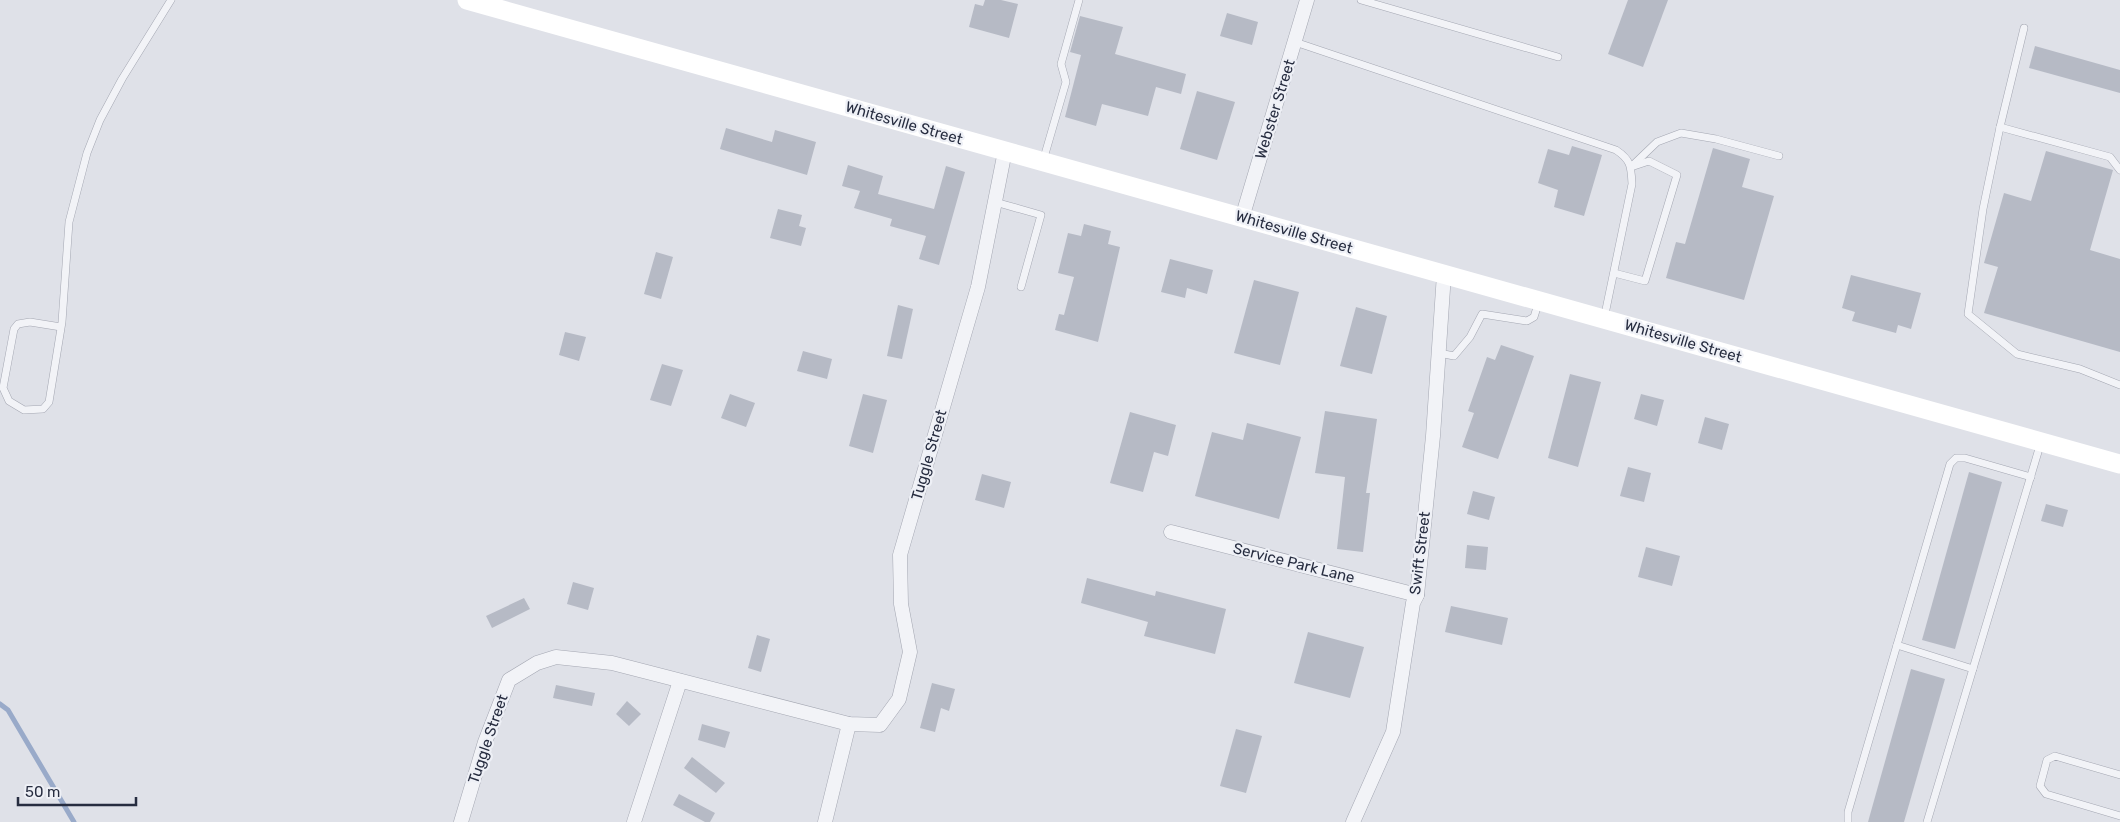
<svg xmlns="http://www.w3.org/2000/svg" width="2120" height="822" viewBox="0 0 2120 822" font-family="Rubik,sans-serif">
<rect width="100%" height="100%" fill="#dfe1e8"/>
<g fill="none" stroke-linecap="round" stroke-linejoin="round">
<polyline stroke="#99aac9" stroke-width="5" points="0,704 8,710 74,822"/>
</g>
<g fill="#b6bac5">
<polygon points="985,0 1001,0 1018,4 1009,38 969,27 975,4 983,6"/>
<polygon points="1628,0 1668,0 1643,67 1608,54"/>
<polygon points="1227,13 1258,22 1252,45 1220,36"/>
<polygon points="1080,16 1123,27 1115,54 1186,74 1181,94 1156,87 1148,116 1102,104 1096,126 1065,117 1081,55 1070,52"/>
<polygon points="2035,46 2120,70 2120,93 2029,68"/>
<polygon points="1197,91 1235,102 1217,160 1180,149"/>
<polygon points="726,128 772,142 775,130 816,142 807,175 720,149"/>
<polygon points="1572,146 1602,155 1584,216 1554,207 1558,190 1538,183 1548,149 1569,155"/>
<polygon points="1713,148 1750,159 1742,187 1774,196 1744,300 1666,278 1676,242 1685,244"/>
<polygon points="2046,151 2113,170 2090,250 2120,259 2120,352 1984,313 1998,267 1984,263 2004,193 2031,201"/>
<polygon points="848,165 883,176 878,194 934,209 946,166 965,172 939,265 919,259 926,236 890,226 892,219 854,208 860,191 842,186"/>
<polygon points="778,209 802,215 799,226 806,228 801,246 770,238"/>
<polygon points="1084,224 1111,231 1108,244 1120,247 1098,342 1055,330 1059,314 1064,315 1074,277 1058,273 1068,233 1081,236"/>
<polygon points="656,252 673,257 661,299 644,294"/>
<polygon points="1170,259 1213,270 1207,294 1187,288 1185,298 1161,292"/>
<polygon points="1851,275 1921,293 1911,329 1898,325 1896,333 1852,321 1855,312 1842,308"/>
<polygon points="1254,280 1299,292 1280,365 1234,353"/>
<polygon points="898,305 913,309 902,359 887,356"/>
<polygon points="1356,307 1387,316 1372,374 1340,366"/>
<polygon points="565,332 586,337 579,361 559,355"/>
<polygon points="1501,345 1534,356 1498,459 1462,447 1474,413 1468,411 1487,357 1495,360"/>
<polygon points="803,351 832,359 827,379 797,371"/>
<polygon points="662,364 683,370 671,406 650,400"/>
<polygon points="1570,374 1601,382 1578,467 1548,458"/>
<polygon points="730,394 755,403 746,427 721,418"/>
<polygon points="863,394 887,400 873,453 849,446"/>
<polygon points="1641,394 1664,400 1657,426 1634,419"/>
<polygon points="1325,411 1377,419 1366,493 1370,493 1363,552 1337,549 1345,477 1315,473"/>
<polygon points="1130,412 1176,425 1168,456 1154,452 1143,492 1110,483"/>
<polygon points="1705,417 1729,424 1722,450 1698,443"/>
<polygon points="1247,423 1301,437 1279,519 1195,496 1212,432 1243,440"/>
<polygon points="1628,467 1651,473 1644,502 1620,496"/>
<polygon points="1969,472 2002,482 1955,649 1922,640"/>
<polygon points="982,474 1011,482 1004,508 975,500"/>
<polygon points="1473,491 1495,497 1489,520 1467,514"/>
<polygon points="2046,504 2068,510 2063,527 2041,521"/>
<polygon points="1467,545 1488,547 1486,570 1465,568"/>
<polygon points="1646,547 1680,556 1672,586 1638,577"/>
<polygon points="1087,578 1155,596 1156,591 1226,609 1215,654 1144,636 1148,622 1081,603"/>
<polygon points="573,582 594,588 588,610 567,604"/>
<polygon points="524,598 530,609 492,628 486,616"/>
<polygon points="1451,606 1508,618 1502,645 1445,632"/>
<polygon points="1308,632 1364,647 1350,698 1294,683"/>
<polygon points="757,635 770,639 761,672 748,668"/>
<polygon points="1911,669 1945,679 1904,822 1868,822"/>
<polygon points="932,683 955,689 949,711 941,708 935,732 920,728"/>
<polygon points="556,685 595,693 592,706 553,698"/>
<polygon points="627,701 641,714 629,726 616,714"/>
<polygon points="702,724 730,732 725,748 698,740"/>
<polygon points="1236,729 1262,736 1246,793 1220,786"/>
<polygon points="692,757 725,783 716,793 684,768"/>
<polygon points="679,794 715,813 710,822 705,822 673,805"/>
</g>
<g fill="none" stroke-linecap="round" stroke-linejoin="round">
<defs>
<g id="lane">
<polyline points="1361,0 1558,57"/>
<polyline points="2024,28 2000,127 1983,209 1968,314 2017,354 2080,369 2120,385"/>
<path d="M 1295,42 L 1616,150 C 1631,160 1631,166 1632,184 L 1604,319"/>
<polyline points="2000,127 2110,157 2120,170"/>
<polyline points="1043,161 1066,82 1061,64 1079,0"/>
<polyline points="1633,165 1657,142 1681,133 1716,139 1779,156"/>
<polyline points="995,202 1041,215 1021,287"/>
<polyline points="1614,273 1645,281 1677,175 1649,161 1631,167"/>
<polyline points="61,327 30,322 18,324 14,329 3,388 9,401 24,410 43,409 49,402 62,322 69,222 87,153 100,120 122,79 171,0"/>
<polyline points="1439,353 1454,356 1470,337 1482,314 1527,321 1534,317 1539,301"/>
<polyline points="1897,645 1973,669"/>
<polyline points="2120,775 2055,756 2047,760 2040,786 2046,794 2120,816"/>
<polyline points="1848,822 1848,812 1950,464 1956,458 1965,458 2031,477"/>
<polyline points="1927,822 2041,442"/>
</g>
<g id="street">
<polyline points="1242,218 1307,0"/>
<polyline points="1171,532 1417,595"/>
<polyline points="461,822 485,742 509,680 537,663 556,657 612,663 849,724 880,725 899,699 910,652 901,604 900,555 978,287 1005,151"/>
<polyline points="634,822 680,681"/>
<polyline points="825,822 849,724"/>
<polyline points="1353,822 1393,732 1413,603 1417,595 1433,436 1444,274"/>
</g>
</defs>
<use href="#lane" stroke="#a4a7b2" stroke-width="8"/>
<use href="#street" stroke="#a4a7b2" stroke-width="15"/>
<use href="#lane" stroke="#f2f3f7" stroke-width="7"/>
<use href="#street" stroke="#f2f3f7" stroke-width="14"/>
<polyline stroke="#fff" stroke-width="19" points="467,0 2120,464"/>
</g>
<g text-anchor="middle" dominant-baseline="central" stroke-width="4.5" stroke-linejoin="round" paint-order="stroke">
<g font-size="15" fill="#272d40" stroke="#eef0f6">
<text transform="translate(1275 109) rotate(-73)">Webster Street</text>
<text transform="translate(904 123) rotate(16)">Whitesville Street</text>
<text transform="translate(1294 232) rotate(16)">Whitesville Street</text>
<text transform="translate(1683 341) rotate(16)">Whitesville Street</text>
<text transform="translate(929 455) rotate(-74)">Tuggle Street</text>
<text transform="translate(1420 553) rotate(-83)">Swift Street</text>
<text transform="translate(1294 563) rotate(14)">Service Park Lane</text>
<text transform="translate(488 739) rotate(-71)">Tuggle Street</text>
</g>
</g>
<path d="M18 797v8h118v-8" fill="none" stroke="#272d40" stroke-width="2.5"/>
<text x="25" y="797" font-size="15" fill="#272d40" stroke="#eef0f6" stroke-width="4" paint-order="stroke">50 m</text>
</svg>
